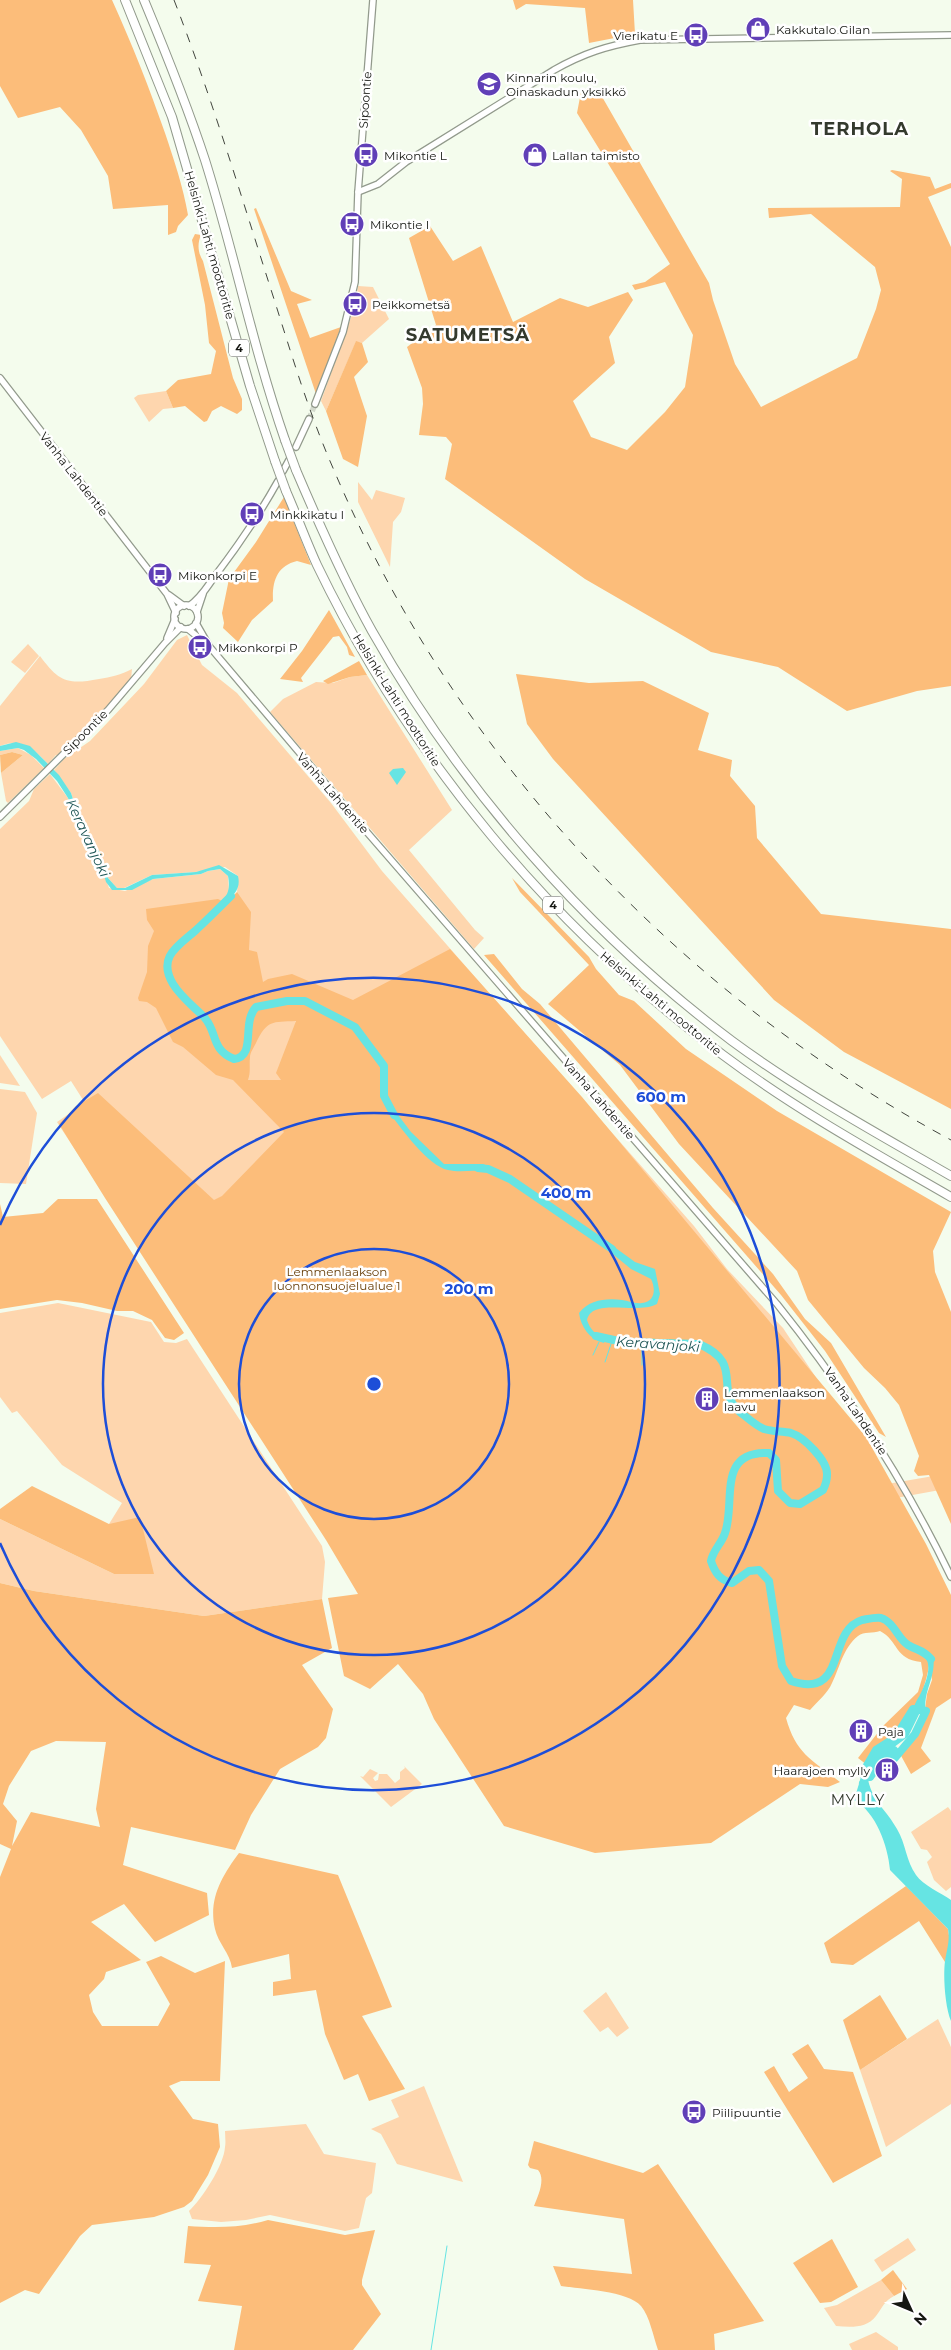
<svg xmlns="http://www.w3.org/2000/svg" width="951" height="2350" viewBox="0 0 951 2350" font-family="Montserrat,sans-serif">
<rect width="100%" height="100%" fill="#f4fced"/>
<g fill="#fed6ae">
<polygon points="358,286 373,287 389,319 362,343 356,342 326,411 321,401 355,306"/>
<polygon points="166,391 173,408 163,409 149,422 134,398 138,395"/>
<polygon points="358,482 372,500 376,490 405,498 401,512 393,522 390,567 358,502"/>
<polygon points="187,635 202,665 237,693 331,803 382,871 694,1226 727,1269 783,1328 887,1484 951,1473 951,1488 896,1498 940,1665 731,1516 277,999 195,935 237,893 238,876 225,867 196,872 152,875 122,889 117,888 108,878 99,851 82,826 71,793 54,770 64,759 90,741 144,684 177,640"/>
<polygon points="28,644 39,656 25,673 11,662"/>
<path d="M 40,656 C 59,682 68,685 99,679 C 111,677 121,675 132,669 L 131,680 L 107,706 L 108,710 L 59,758 L 56,755 L 48,764 C 34,749 22,737 0,746 L 0,706 Z"/>
<polygon points="367,675 452,810 409,850 475,930 484,938 474,949 270,712 283,699 316,682 333,683 350,677"/>
<polygon points="18,748 31,755 44,768 8,803 6,801 1,773 23,755 12,752 0,755 0,751"/>
<polygon points="50,774 68,798 83,835 102,868 109,888 125,891 153,879 201,874 208,871 220,869 228,876 229,891 225,900 250,1027 293,1002 382,1622 57,1122 85,1103 71,1081 42,1099 0,1036 0,829 29,801 34,789"/>
<polygon points="0,1055 20,1086 0,1083"/>
<polygon points="0,1089 25,1092 37,1113 26,1184 0,1183"/>
<polygon points="58,1303 151,1322 164,1342 176,1343 187,1339 322,1546 325,1562 322,1599 204,1616 34,1591 0,1583 0,1519 114,1574 109,1524 122,1503 62,1465 17,1411 12,1413 0,1397 0,1313"/>
<polygon points="404,1766 422,1784 391,1807 360,1776 363,1777 370,1769 378,1773 373,1778 375,1781 378,1780 379,1774 387,1774 395,1783 400,1779 400,1772 405,1768"/>
<polygon points="948,1807 951,1811 951,1887 946,1891 934,1880 927,1862 932,1857 927,1850 921,1849 911,1832"/>
<polygon points="606,1992 629,2028 617,2037 608,2027 600,2032 583,2011"/>
<polygon points="938,2019 951,2047 951,2104 886,2147 860,2070"/>
<polygon points="424,2086 463,2182 397,2164 381,2134 371,2129 399,2117 391,2100"/>
<path d="M 306,2124 L 324,2154 L 376,2163 L 372,2193 L 366,2198 L 359,2228 L 345,2231 L 270,2215 L 246,2220 L 221,2222 L 192,2219 L 189,2211 C 202,2199 224,2165 225,2147 C 226,2142 225,2136 225,2131 Z"/>
<polygon points="908,2238 916,2250 882,2272 874,2260"/>
<path d="M 881,2280 L 894,2296 C 884,2301 883,2307 876,2316 C 866,2329 850,2327 836,2326 L 824,2308 L 837,2305 Z"/>
<polygon points="876,2332 898,2347 898,2350 852,2350 849,2344"/>
</g>
<g fill="#fcbd7a" fill-rule="evenodd">
<path d="M 0,0 L 112,0 C 132,44 149,87 165,133 C 174,160 183,186 188,215 L 178,226 L 176,232 L 168,235 L 168,205 L 113,209 L 108,176 L 81,130 L 60,107 L 18,118 L 0,86 Z"/>
<polygon points="513,0 633,0 635,34 589,43 585,8 526,4 516,10"/>
<polygon points="597,88 709,283 713,300 735,364 761,407 857,358 876,309 881,290 875,267 811,214 769,218 768,208 900,207 902,179 890,171 892,170 930,177 935,189 951,183 951,188 928,197 951,247 951,686 917,691 847,711 778,667 711,652 585,579 445,479 452,444 446,437 419,435 423,404 422,388 407,347 436,325 409,238 430,226 453,261 481,246 513,322 560,298 588,307 628,292 633,300 609,337 615,363 573,401 591,437 627,450 665,412 685,387 693,335 665,282 635,290 632,285 645,282 670,264 577,113 581,92"/>
<polygon points="256,208 291,291 312,300 297,304 310,338 341,327 316,394 254,209"/>
<path d="M 195,234 L 201,235 C 197,244 198,253 203,261 L 233,378 L 242,399 L 242,410 L 237,414 L 221,406 L 212,411 L 207,421 L 204,422 L 185,406 L 173,408 L 166,391 L 178,380 L 211,374 L 216,351 L 209,343 L 205,305 L 192,240 Z"/>
<polygon points="356,341 362,343 368,362 354,377 367,416 358,467 343,459 326,411"/>
<path d="M 284,497 L 311,565 L 297,561 C 277,566 272,581 273,601 L 252,620 L 238,642 L 223,628 L 224,623 L 222,613 L 229,579 L 256,542 Z"/>
<polygon points="329,610 355,657 349,655 347,647 339,636 333,637 301,678 303,682 280,679 302,651"/>
<polygon points="359,661 367,675 350,677 328,684 323,681"/>
<polygon points="516,674 589,683 643,681 709,713 698,750 732,760 730,776 755,806 757,838 821,914 951,929 951,1109 844,1052 774,1000 553,759 527,724"/>
<polygon points="12,752 23,755 1,773 0,755"/>
<polygon points="512,878 589,957 596,969 619,995 634,1001 686,1049 777,1111 951,1212 933,1251 935,1272 951,1312 951,1524 929,1475 918,1476 914,1471 919,1456 899,1405 885,1388 864,1368 808,1300 797,1271 679,1144 620,1065 548,1004 589,965 520,892"/>
<path d="M 237,892 L 251,912 L 249,950 L 257,952 L 263,982 L 268,979 L 292,974 L 353,1000 L 450,949 L 582,1097 L 866,1437 L 926,1544 L 951,1595 L 951,1698 L 936,1708 L 921,1748 L 931,1761 L 911,1774 L 899,1752 L 915,1734 L 924,1717 L 927,1694 L 932,1680 L 929,1660 C 930,1681 910,1724 895,1738 C 884,1748 873,1750 867,1765 L 858,1758 L 883,1726 L 918,1692 L 923,1675 L 921,1662 C 894,1659 899,1641 880,1631 C 873,1634 864,1631 858,1636 C 843,1648 840,1667 832,1683 C 828,1693 817,1702 810,1710 L 794,1705 L 786,1718 C 796,1754 812,1760 840,1782 L 828,1787 L 800,1784 L 711,1843 L 595,1853 L 504,1826 L 434,1719 L 423,1694 L 398,1664 L 370,1689 L 344,1676 L 328,1598 L 358,1594 L 326,1540 L 105,1198 L 59,1124 L 76,1106 L 98,1093 L 214,1200 L 222,1196 L 284,1132 L 233,1080 L 216,1075 L 183,1047 L 173,1042 L 156,1008 L 147,1002 L 139,1001 L 138,998 L 147,972 L 148,946 L 154,931 L 147,920 L 146,909 L 218,899 L 226,903 ZM 296,1021 L 276,1073 L 281,1080 L 248,1080 C 251,1071 249,1066 250,1057 C 250,1053 254,1047 256,1043 C 267,1020 272,1022 296,1021 Z"/>
<polygon points="494,954 522,989 540,1004 713,1208 773,1274 805,1319 831,1343 886,1437 879,1433 825,1351 781,1295 484,955"/>
<polygon points="58,1199 97,1199 184,1333 174,1340 165,1338 152,1320 133,1311 117,1311 82,1303 57,1300 0,1309 0,1204 3,1217 43,1213"/>
<polygon points="32,1486 109,1524 140,1517 154,1574 114,1574 0,1519 0,1509"/>
<path d="M 0,1583 L 34,1591 L 204,1616 L 322,1599 L 332,1648 L 302,1665 L 333,1709 L 326,1738 L 318,1747 L 280,1769 L 251,1815 L 235,1850 L 131,1827 L 123,1865 L 207,1893 L 209,1915 L 155,1942 L 124,1904 L 91,1922 L 141,1960 L 106,1972 L 104,1979 L 89,1995 L 93,2012 L 102,2026 L 158,2026 L 170,2004 L 146,1962 L 161,1956 L 195,1973 L 225,1961 L 220,2081 L 181,2081 L 169,2086 L 193,2119 L 218,2124 L 220,2147 L 208,2175 L 192,2201 L 184,2207 L 154,2217 L 92,2225 L 80,2236 L 39,2294 L 25,2290 L 0,2303 L 0,1877 L 11,1849 L 0,1844 ZM 56,1741 L 106,1742 L 96,1809 L 100,1827 L 31,1812 L 12,1846 L 17,1821 L 3,1804 L 9,1786 L 31,1751 Z"/>
<path d="M 239,1853 L 338,1875 L 392,2007 L 362,2016 L 405,2089 L 369,2101 L 358,2074 L 344,2080 L 325,2034 L 316,1990 L 273,1996 L 273,1982 L 291,1979 L 289,1954 L 232,1968 C 230,1953 218,1943 215,1929 C 208,1899 222,1876 239,1853 Z"/>
<polygon points="906,1886 948,1929 950,1942 945,1962 919,1921 853,1965 831,1963 824,1943"/>
<polygon points="880,1995 907,2039 860,2070 843,2020"/>
<polygon points="808,2044 824,2069 853,2072 882,2156 833,2183 764,2072 774,2066 789,2092 808,2078 792,2054"/>
<path d="M 534,2141 L 643,2173 L 658,2164 L 764,2321 L 714,2334 L 715,2350 L 658,2350 C 653,2336 650,2317 641,2306 C 628,2291 581,2289 561,2286 L 553,2266 L 632,2274 L 624,2219 L 534,2206 C 538,2196 546,2179 538,2170 L 530,2168 L 528,2165 Z"/>
<path d="M 268,2220 L 345,2235 L 375,2230 L 362,2280 L 362,2285 L 381,2314 L 353,2350 L 234,2350 L 242,2306 L 198,2301 L 211,2265 L 184,2263 L 188,2226 C 216,2228 241,2228 268,2220 Z"/>
<polygon points="832,2239 858,2287 831,2302 820,2303 793,2263"/>
<polygon points="893,2270 907,2289 894,2296 881,2280"/>
</g>
<g fill="#66e4e3">
<path d="M 16,742 L 30,746 L 59,775 L 71,793 L 82,826 L 99,851 L 108,878 L 117,888 L 125,888 L 152,875 L 196,872 L 219,865 L 238,876 C 241,889 234,894 226,903 L 222,902 C 229,893 230,887 228,876 L 220,869 L 208,871 L 201,874 L 153,879 L 132,890 L 112,890 L 106,882 L 101,865 L 84,835 L 68,798 L 57,781 L 36,759 L 24,750 L 18,748 L 0,751 L 0,746 Z"/>
<polygon points="403,768 406,772 397,785 389,773 393,769"/>
<path d="M 392,1107 L 411,1132 L 444,1164 L 483,1164 L 488,1166 L 486,1172 C 474,1169 461,1173 448,1170 C 428,1166 403,1130 390,1114 L 387,1109 Z"/>
<path d="M 606,1241 L 635,1262 L 655,1269 L 660,1294 L 657,1304 C 637,1315 592,1297 587,1320 C 590,1329 595,1335 605,1337 L 604,1343 C 589,1339 581,1327 579,1313 C 589,1300 606,1298 622,1300 C 629,1301 635,1304 642,1303 C 655,1302 656,1289 651,1279 L 631,1269 L 603,1246 Z"/>
<path d="M 926,1650 L 933,1656 C 937,1676 922,1693 926,1711 L 913,1709 C 920,1694 936,1669 924,1655 Z"/>
<path d="M 862,1774 L 870,1777 L 868,1780 C 874,1804 886,1809 897,1829 C 906,1844 906,1861 916,1875 C 923,1885 941,1893 951,1900 L 951,2021 C 945,2007 943,1976 945,1961 C 947,1949 950,1941 948,1929 L 890,1870 C 888,1846 876,1812 854,1800 Z"/>
</g>
<g fill="none" stroke-linecap="round" stroke-linejoin="round">
<g stroke="#66e4e3" stroke-width="1">
<polyline points="593,1355 599,1342"/>
<polyline points="605,1362 612,1341"/>
<polyline points="642,1365 642,1342"/>
<polyline points="884,1765 888,1760"/>
<polyline points="868,1771 878,1771"/>
<polyline points="431,2350 447,2246"/>
</g>
<g stroke="#66e4e3" stroke-width="8">
<path d="M 231,896 C 219,908 207,920 195,931 C 178,946 157,957 173,984 C 181,997 193,1006 204,1017 C 218,1032 210,1049 234,1059 C 257,1056 241,1023 256,1007 L 287,1001 L 305,1001 L 355,1027 L 384,1066 L 384,1096 L 394,1115"/>
<polyline points="478,1168 488,1169 510,1179 612,1249"/>
<path d="M 596,1336 L 623,1342 L 699,1344 C 748,1365 709,1391 745,1416 C 751,1421 757,1426 764,1429 C 773,1432 782,1431 791,1433 C 804,1437 828,1461 827,1475 C 827,1480 825,1486 823,1490 L 800,1504 L 790,1503 L 778,1491 L 776,1460 L 769,1453 C 716,1450 736,1503 725,1533 C 722,1543 713,1550 711,1561 C 715,1573 720,1580 732,1583 L 749,1571 L 759,1570 L 769,1581 L 782,1666 L 791,1681 C 848,1700 826,1631 862,1620 C 868,1619 876,1617 881,1618 C 894,1622 898,1639 908,1645 C 918,1651 922,1649 931,1659"/>
<path d="M 913,1709 L 926,1711 L 915,1734 L 894,1759 L 889,1761 L 887,1760 L 894,1750 C 881,1749 877,1769 870,1777 L 862,1774 L 876,1750 L 895,1738 Z"/>
<polyline points="863,1783 878,1754 905,1734 921,1701"/>
</g>
<polyline stroke="#d3dacc" stroke-width="5.5" stroke-dasharray="5.5 3" stroke-linecap="butt" points="309,419 315,404"/>
<defs>
<g id="secondary">
<path d="M 358,192 L 378,184 L 406,162 L 554,70 C 584,53 607,46 640,40 L 951,35"/>
<polyline points="0,378 167,594 176,613"/>
<polyline points="315,404 343,332 355,282 358,192 373,0"/>
<polyline points="296,447 309,419"/>
<polyline points="283,471 289,460"/>
<polyline points="169,595 184,606"/>
<circle cx="186" cy="617" r="12"/>
<path d="M 189,606 C 200,599 207,587 215,576 C 238,546 259,515 278,481"/>
<polyline points="197,612 203,594"/>
<polyline points="196,623 208,644"/>
<path d="M 188,629 L 209,646 L 359,823 L 777,1304 C 845,1389 904,1479 951,1577"/>
<polyline points="167,638 175,619"/>
<polyline points="0,817 108,710 165,643 181,627"/>
</g>
<g id="highway">
<polyline points="125,0 172,117 250,386 275,461"/>
<path d="M 144,0 C 166,53 187,105 205,160 C 234,252 253,348 285,440"/>
<path d="M 296,470 C 319,524 343,579 372,631 C 462,790 586,931 732,1041 C 801,1092 877,1133 951,1176"/>
<path d="M 286,491 C 297,516 306,541 317,565 C 410,758 551,927 723,1055 C 795,1109 873,1152 951,1197"/>
</g>
</defs>
<use href="#secondary" stroke="#929a8c" stroke-width="8"/>
<use href="#highway" stroke="#929a8c" stroke-width="10"/>
<use href="#secondary" stroke="#fff" stroke-width="5.5"/>
<use href="#highway" stroke="#fff" stroke-width="8"/>
<path stroke="#42453e" stroke-width="1" stroke-dasharray="9 9" stroke-linecap="butt" d="M 174,0 C 212,98 242,199 274,299 C 292,356 309,413 333,468 C 455,756 676,992 951,1140"/>
<defs>
<g id="highway-bridge">
<polyline points="285,440 296,470"/>
<polyline points="275,461 286,491"/>
</g>
</defs>
<use href="#highway-bridge" stroke="#929a8c" stroke-width="10" stroke-linecap="butt"/>
<use href="#highway-bridge" stroke="#fff" stroke-width="8"/>
</g>
<g fill="none" stroke="#1d4ed8" stroke-width="2.5">
<circle cx="374" cy="1384" r="135"/>
<circle cx="374" cy="1384" r="271"/>
<path d="M0 1225A406 406 0 1 1 0 1543"/>
</g>
<defs>
<symbol id="shop-disc" viewBox="-11 -11 22 22"><circle r="9.5" fill="#603fb7" stroke="#fff"/><path d="M-5-2.5h2.3a2.7 3.5 0 0 1 5.4 0H5L5.5 6h-11ZM-1.5-2.5h3a1.5 2.3 0 0 0-3 0Z" fill="#fff"/></symbol>
<symbol id="bus-disc" viewBox="-11 -11 22 22"><circle r="9.5" fill="#603fb7" stroke="#fff"/><path d="M-5-6H5V4H4V6H2V4H-2V6H-4V4H-5ZM-3.5-4V0h7V-4ZM-3.5 1.2v1.5H-2V1.2ZM2 1.2v1.5H3.5V1.2Z" fill="#fff"/></symbol>
<symbol id="school-disc" viewBox="-11 -11 22 22"><circle r="9.5" fill="#603fb7" stroke="#fff"/><path d="M0-5L7-2L0 1L-7-2ZM-4 1L0 2.5L4 1V4Q0 6-4 4Z" fill="#fff"/></symbol>
<symbol id="building-disc" viewBox="-11 -11 22 22"><circle r="9.5" fill="#603fb7" stroke="#fff"/><path d="M-4-6H4V6H1V3H-1V6H-4ZM-2.5-4.3h1.7v1.8h-1.7ZM.8-4.3h1.7v1.8H.8ZM-2.5-1h1.7V.8h-1.7ZM.8-1h1.7V.8H.8Z" fill="#fff"/></symbol>
</defs>
<g fill-rule="evenodd">
<use href="#shop-disc" x="744" y="15" width="28" height="28"/>
<use href="#bus-disc" x="682" y="21" width="28" height="28"/>
<use href="#school-disc" x="475" y="70" width="28" height="28"/>
<use href="#bus-disc" x="352" y="141" width="28" height="28"/>
<use href="#shop-disc" x="521" y="141" width="28" height="28"/>
<use href="#bus-disc" x="338" y="210" width="28" height="28"/>
<use href="#bus-disc" x="341" y="290" width="28" height="28"/>
<use href="#bus-disc" x="238" y="500" width="28" height="28"/>
<use href="#bus-disc" x="146" y="561" width="28" height="28"/>
<use href="#bus-disc" x="186" y="633" width="28" height="28"/>
<use href="#building-disc" x="693" y="1385" width="28" height="28"/>
<use href="#building-disc" x="847" y="1717" width="28" height="28"/>
<use href="#building-disc" x="873" y="1756" width="28" height="28"/>
<use href="#bus-disc" x="680" y="2098" width="28" height="28"/>
</g>
<g text-anchor="middle" dominant-baseline="central" stroke-width="5" stroke-linejoin="round" paint-order="stroke">
<g fill="#fff" stroke="#5b5d59" stroke-width="1">
<rect x="229" y="339.5" width="20" height="17" rx="4"/>
<rect x="543" y="896.5" width="20" height="17" rx="4"/>
</g>
<g font-size="11" font-weight="bold" fill="#151712">
<text x="239" y="348">4</text>
<text x="553" y="905">4</text>
</g>
<g font-size="12" fill="#151712" stroke="#fff" text-anchor="start">
<text x="776" y="29">Kakkutalo Gilan</text>
<text x="678" y="35" text-anchor="end">Vierikatu E</text>
<text x="506" y="77">Kinnarin koulu,<tspan x="506" dy="14">Oinaskadun yksikkö</tspan></text>
<text x="384" y="155">Mikontie L</text>
<text x="552" y="155">Lallan taimisto</text>
<text x="370" y="224">Mikontie I</text>
<text x="372" y="304">Peikkometsä</text>
<text x="270" y="514">Minkkikatu I</text>
<text x="178" y="575">Mikonkorpi E</text>
<text x="218" y="647">Mikonkorpi P</text>
<text x="724" y="1392">Lemmenlaakson<tspan x="724" dy="14">laavu</tspan></text>
<text x="878" y="1731">Paja</text>
<text x="870" y="1770" text-anchor="end">Haarajoen mylly</text>
<text x="712" y="2112">Piilipuuntie</text>
</g>
<g font-size="12" fill="#151712" stroke="#fff">
<text transform="translate(365 100) rotate(-86)">Sipoontie</text>
<text transform="translate(210 245) rotate(74)">Helsinki-Lahti moottoritie</text>
<text transform="translate(74 474) rotate(52)">Vanha Lahdentie</text>
<text transform="translate(397 700) rotate(58)">Helsinki-Lahti moottoritie</text>
<text transform="translate(85 732) rotate(-45)">Sipoontie</text>
<text transform="translate(333 793) rotate(49)">Vanha Lahdentie</text>
<text transform="translate(661 1003) rotate(40)">Helsinki-Lahti moottoritie</text>
<text transform="translate(599 1099) rotate(49)">Vanha Lahdentie</text>
<text transform="translate(856 1411) rotate(56)">Vanha Lahdentie</text>
</g>
<g font-size="12" fill="#6a410c" stroke="#fff">
<text x="337" y="1271">Lemmenlaakson<tspan x="337" dy="14">luonnonsuojelualue 1</tspan></text>
</g>
<g font-size="14" font-style="italic" fill="#225858" stroke="#fff">
<text transform="translate(88 838) rotate(65)">Keravanjoki</text>
<text transform="translate(658 1344) rotate(4)">Keravanjoki</text>
</g>
<g font-size="15" letter-spacing="1" fill="#343a2e" stroke="#fff">
<text x="858" y="1799">MYLLY</text>
</g>
<g font-size="18" font-weight="bold" letter-spacing="1" fill="#343a2e" stroke="#fff">
<text x="860" y="129">TERHOLA</text>
<text x="468" y="335">SATUMETSÄ</text>
</g>
</g>
<circle cx="374" cy="1384" r="8" fill="#1d4ed8" stroke="#fff" stroke-width="2.5"/>
<g font-size="15" text-anchor="middle" font-weight="bold" fill="#1d4ed8" stroke="#fff" stroke-width="5" stroke-linejoin="round" paint-order="stroke">
<text x="661" y="1102">600 m</text>
<text x="566" y="1198">400 m</text>
<text x="469" y="1294">200 m</text>
</g>
<g transform="translate(911 2310) rotate(134)" stroke="#ffffff" stroke-width="4" paint-order="stroke">
<path d="M0-4L9 19L0 12L-9 19Z" fill="#151712"/>
<text y="-8" font-size="14" font-weight="bold" text-anchor="middle" fill="#151712">N</text>
</g>
</svg>
